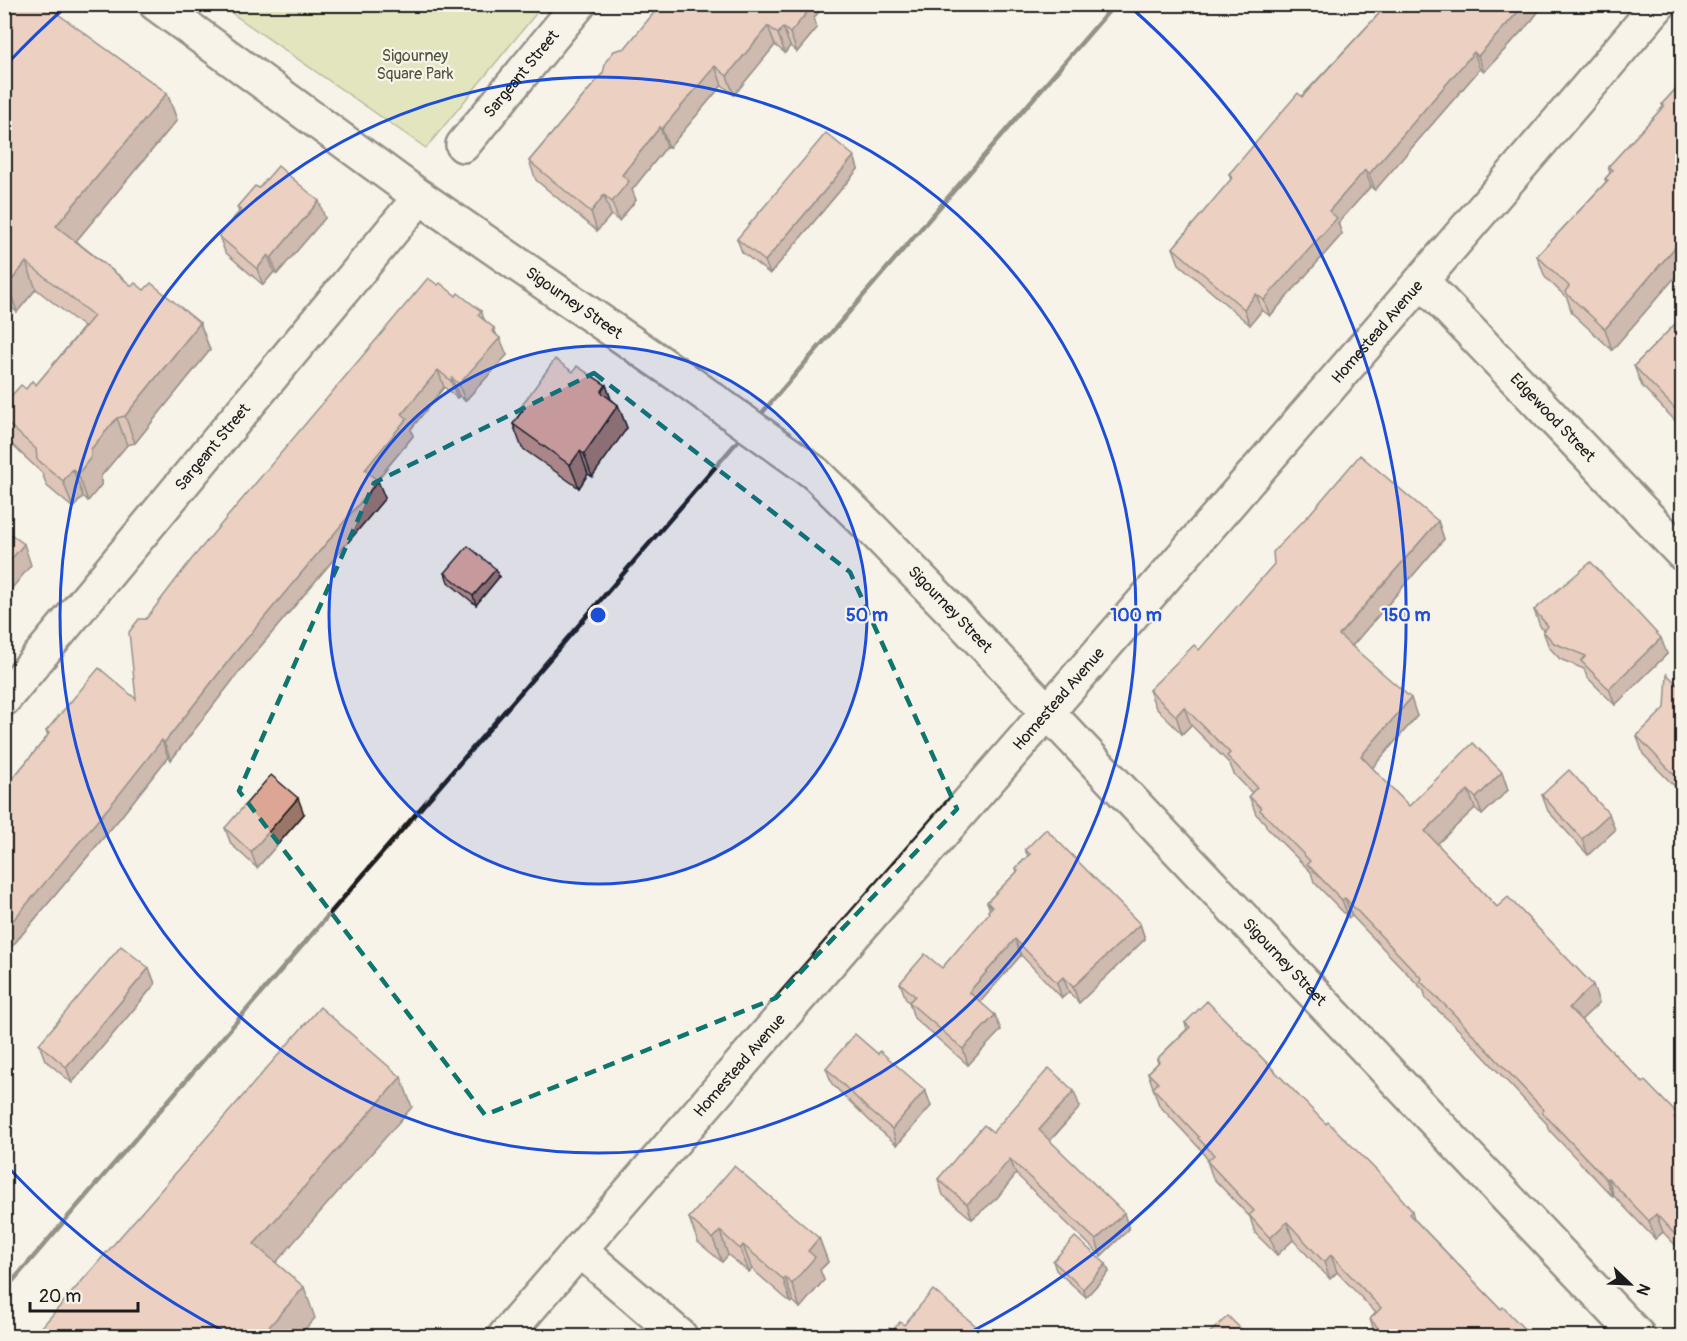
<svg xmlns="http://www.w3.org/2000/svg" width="1687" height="1341" viewBox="0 0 1687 1341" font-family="Pangolin,sans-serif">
<rect width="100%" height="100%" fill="#f7f3e8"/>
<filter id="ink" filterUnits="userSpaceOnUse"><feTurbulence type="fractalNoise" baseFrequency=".0167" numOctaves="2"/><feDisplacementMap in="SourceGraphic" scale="12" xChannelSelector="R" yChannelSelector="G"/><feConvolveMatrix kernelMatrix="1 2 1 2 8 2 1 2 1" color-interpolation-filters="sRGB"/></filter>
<g filter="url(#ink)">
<polygon fill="#c7d68a" stroke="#727953" stroke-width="1.5" points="220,5 543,5 426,148"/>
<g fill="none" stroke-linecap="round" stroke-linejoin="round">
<defs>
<g id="minor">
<path id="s1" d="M 463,145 L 579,4"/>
<path id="s2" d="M 1422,281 L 1682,553"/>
<path id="s3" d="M 4,699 L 420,197"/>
<polyline points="580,1250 680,1336"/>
</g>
<g id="secondary">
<path id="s4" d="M 156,4 L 420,197 L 684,379"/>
<path id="s5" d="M 815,473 L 872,529 L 953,612 L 1638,1336"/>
<path id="s6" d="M 505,1336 C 889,892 1278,451 1659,4"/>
</g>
</defs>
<use href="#minor" stroke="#1c1c1c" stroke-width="38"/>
<use href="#secondary" stroke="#1c1c1c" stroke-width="38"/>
<use href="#minor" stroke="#f7f3e8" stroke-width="33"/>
<use href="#secondary" stroke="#f7f3e8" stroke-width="33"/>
<polyline stroke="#1c1c1c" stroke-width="4.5" points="4,1291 1115,4"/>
<defs>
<polyline id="secondary-bridge" points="684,379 815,473"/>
</defs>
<use href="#secondary-bridge" stroke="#1c1c1c" stroke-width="38" stroke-linecap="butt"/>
<use href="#secondary-bridge" stroke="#f7f3e8" stroke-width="33"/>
</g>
<g fill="#be8f7f" stroke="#1c1c1c" stroke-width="1.5">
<polygon points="4,4 167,93 177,120 76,241 132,286 144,290 200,323 210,350 135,443 127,445 101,476 101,485 88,501 83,496 73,508 47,486 42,473 7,440 4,433 4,404 26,389 36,385 84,327 36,289 17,312 4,302"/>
<polygon points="1388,4 1544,4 1532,20 1484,72 1480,69 1375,190 1371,186 1338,223 1342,234 1270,316 1262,310 1250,325 1179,264 1173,248 1231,180 1229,174"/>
<polygon points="820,10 814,18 817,28 797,52 790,46 785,53 775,45 734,95 722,85 669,148 667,146 632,190 636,200 619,221 611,215 597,231 536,180 529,161 603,73"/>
<polygon points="1683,81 1683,268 1612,350 1572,313 1567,298 1545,277 1537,256 1606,182 1605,179 1610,173 1608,167 1663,107 1662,104"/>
<polygon points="854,156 858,169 770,274 742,252 737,239"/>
<polygon points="259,188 325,218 277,274 274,272 263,285 225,252 219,236 239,212 237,207"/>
<polygon points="438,285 481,311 484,319 496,334 507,355 465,401 459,396 457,398 444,387 411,429 413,436 377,480 385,498 239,672 171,760 168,757 120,818 8,951 4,949 4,789 46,738 48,735 46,731 136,699 146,619"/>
<polygon points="1683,316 1683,429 1642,386 1634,366"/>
<polygon points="573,372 606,385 611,399 618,405 627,428 592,477 588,474 579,488 522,448 513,424 521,412 520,408"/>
<polygon points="1438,521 1444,539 1352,646 1417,716 1372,768 1409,806 1502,772 1508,790 1482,815 1475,808 1437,844 1497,907 1593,985 1599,1003 1581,1020 1643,1083 1678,1115 1683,1127 1683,1253 1663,1232 1655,1239 1614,1196 1613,1197 1548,1129 1547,1124 1459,1030 1426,999 1424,991 1352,916 1349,918 1314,882 1311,872 1267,828 1265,823 1256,814 1249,796 1252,793 1234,774 1230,764 1191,725 1182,734 1156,708 1149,690 1199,650"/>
<polygon points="496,569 499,577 476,605 448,582 445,573"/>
<polygon points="1534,610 1667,654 1615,705 1587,677 1584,669 1560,659 1549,647 1543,631 1543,630 1540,626"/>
<polygon points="1683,691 1683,795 1643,754 1637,736"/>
<polygon points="1542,795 1609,814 1615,830 1588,855 1548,811"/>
<polygon points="304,814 257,868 231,844 225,828"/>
<polygon points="1025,850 1140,924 1145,939 1079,1003 1069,992 1062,998 1021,955 980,1002 1001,1030 968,1065 914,1018 909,1002 906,999 900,983 942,968 989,914 988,911 990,910 987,902 1017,872 1016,868 1028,856"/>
<polygon points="149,968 155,984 72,1083 45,1060 39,1044"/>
<polygon points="1185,1023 1326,1124 1412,1211 1414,1219 1501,1309 1531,1336 1376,1336 1370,1319 1376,1313 1337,1272 1330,1279 1293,1240 1277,1255 1255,1233 1250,1217 1213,1178 1207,1161 1208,1160 1204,1155 1203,1152 1159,1105 1148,1073 1158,1063 1157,1059 1187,1029"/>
<polygon points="878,1054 925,1090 931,1106 897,1145 875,1126 832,1084 826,1068"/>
<polygon points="1080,1107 1050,1141 1129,1229 1101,1256 1016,1174 997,1198 972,1219 943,1195 938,1179 993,1132"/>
<polygon points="689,1218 819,1238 828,1262 820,1270 824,1280 800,1308 793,1301 791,1303 752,1269 749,1272 728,1255 722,1262 698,1242"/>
<polygon points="1053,1261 1106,1264 1109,1272 1086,1297 1056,1270"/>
</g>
<g fill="#9b7468" stroke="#1c1c1c" stroke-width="1.5">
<polygon points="804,4 818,4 820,10 814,18 817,28 797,52 790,33"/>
<polygon points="1525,4 1544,4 1532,20 1484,72 1478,56"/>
<polygon points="768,26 775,45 734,95 727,76"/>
<polygon points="783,27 790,46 785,53 778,34"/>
<polygon points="1474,52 1480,69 1375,190 1369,174"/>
<polygon points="715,66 722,85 669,148 662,129"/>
<polygon points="167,93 177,120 66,253 56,226"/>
<polygon points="660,127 667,146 632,190 636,200 619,221 612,202 622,175"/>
<polygon points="854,156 858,169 770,274 765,261"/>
<polygon points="1365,170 1371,186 1338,223 1342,234 1270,316 1264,300 1329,211"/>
<polygon points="604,195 611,215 597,231 591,212"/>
<polygon points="319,201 325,218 277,274 271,258"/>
<polygon points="1683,238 1683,268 1612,350 1605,329"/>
<polygon points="268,255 274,272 263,285 257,269"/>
<polygon points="26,262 36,289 17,312 8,285"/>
<polygon points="1256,294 1262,310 1250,325 1244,309"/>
<polygon points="200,323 210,350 135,443 125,416"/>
<polygon points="494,328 498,340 500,338 507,355 465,401 459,384"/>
<polygon points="438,370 444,387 411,429 413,436 371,487 365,470 402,414"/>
<polygon points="452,378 459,396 457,398 451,381"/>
<polygon points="606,385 614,409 601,392"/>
<polygon points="618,405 627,428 592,477 584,454"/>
<polygon points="117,418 127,445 101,476 101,485 88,501 78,474 91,449"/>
<polygon points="580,451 588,474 579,488 570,465"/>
<polygon points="73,469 83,496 73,508 63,481"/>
<polygon points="378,481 385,498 239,672 171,760 164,743 233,655"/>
<polygon points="1438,521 1444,539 1346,653 1339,635"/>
<polygon points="24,544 31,565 4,598 4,568"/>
<polygon points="496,569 499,577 476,605 473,596"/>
<polygon points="1661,638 1667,654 1615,705 1609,689"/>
<polygon points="1411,698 1417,716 1367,774 1361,756"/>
<polygon points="1184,707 1191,725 1182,734 1176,716"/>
<polygon points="162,740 168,757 120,818 8,951 4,942 4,931"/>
<polygon points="1502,772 1508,790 1482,815 1476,798"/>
<polygon points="1468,790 1475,808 1432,849 1425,831"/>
<polygon points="298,798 304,814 257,868 251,852"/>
<polygon points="1609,814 1615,830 1588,855 1582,839"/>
<polygon points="1345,898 1352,916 1349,918 1342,900"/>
<polygon points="1140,924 1145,939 1079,1003 1073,987"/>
<polygon points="1015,939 1021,955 975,1008 969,992"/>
<polygon points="149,968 155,984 72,1083 66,1067"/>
<polygon points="1063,977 1069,992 1062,998 1057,983"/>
<polygon points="1593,985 1599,1003 1575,1026 1569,1008"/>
<polygon points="995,1015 1001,1030 968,1065 963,1049"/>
<polygon points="401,1077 412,1107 265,1275 254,1244"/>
<polygon points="925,1090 931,1106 897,1145 892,1129"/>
<polygon points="1074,1091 1080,1107 1045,1146 1039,1130"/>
<polygon points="4,1111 12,1131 4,1140"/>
<polygon points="1678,1115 1683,1128 1674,1118"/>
<polygon points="1010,1159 1016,1174 997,1198 972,1219 967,1204"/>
<polygon points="1608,1178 1614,1196 1613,1197 1606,1179"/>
<polygon points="1124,1213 1129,1229 1101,1256 1096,1240"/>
<polygon points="1656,1214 1663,1232 1655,1239 1649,1221"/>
<polygon points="1287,1222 1293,1240 1277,1255 1270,1238"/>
<polygon points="720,1231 728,1255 722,1262 713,1239"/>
<polygon points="819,1238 828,1262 820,1270 824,1280 800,1308 792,1284 808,1251"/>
<polygon points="743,1245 752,1269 749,1272 740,1249"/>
<polygon points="1331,1255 1337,1272 1330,1279 1324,1262"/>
<polygon points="1106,1264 1109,1272 1086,1297 1083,1289"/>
<polygon points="785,1277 793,1301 791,1303 783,1279"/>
<polygon points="304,1287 315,1318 299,1336 261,1336"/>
</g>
<g fill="#dda694" stroke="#1c1c1c" stroke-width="1.5">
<polygon points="4,4 44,4 167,93 56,226 132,286 135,283 144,290 151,283 200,323 125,416 117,418 91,449 91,457 78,474 73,469 63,481 37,459 36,449 4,420 4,404 21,385 26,389 32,381 36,385 94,316 26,262 8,285 4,282"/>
<polygon points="661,4 806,4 810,9 790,33 783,27 778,34 768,26 727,76 715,66 662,129 660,127 622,175 629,181 612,202 604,195 591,212 529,161 603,73 606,61 614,51 625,48"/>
<polygon points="1388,4 1525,4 1478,56 1474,52 1369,174 1365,170 1329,211 1337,218 1264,300 1256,294 1244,309 1173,248 1232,178 1229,174 1298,93 1302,97"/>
<polygon points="1683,81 1683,238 1605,329 1565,292 1569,286 1537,256 1608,180 1605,179 1613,170 1608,167 1664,106 1662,104"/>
<polygon points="826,133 854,156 765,261 737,239"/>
<polygon points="278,166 319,201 271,258 268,255 257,269 219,236 241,210 237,207 255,186 259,188"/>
<polygon points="428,278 438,285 440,283 456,296 458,293 481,311 478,315 494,328 492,331 500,338 459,384 452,378 451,381 438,370 402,414 407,418 365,470 378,481 233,655 164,743 162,740 114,801 4,931 4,789 46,738 49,733 46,731 99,668 136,699 129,632 139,619 146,619 191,560"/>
<polygon points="1683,316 1683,417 1634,366"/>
<polygon points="555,359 573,372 577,366 606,385 601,392 618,405 584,454 580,451 570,465 513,424 523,410 520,408"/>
<polygon points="1360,455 1438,521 1339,635 1411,698 1361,756 1409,806 1473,743 1502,772 1476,798 1468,790 1425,831 1497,907 1508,897 1593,985 1569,1008 1643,1083 1645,1081 1678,1115 1674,1118 1683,1127 1683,1243 1656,1214 1649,1221 1608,1178 1606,1179 1542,1112 1544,1110 1452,1012 1420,981 1422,979 1345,898 1342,900 1307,864 1310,861 1273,823 1260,810 1261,808 1249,796 1257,787 1227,756 1230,753 1184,707 1176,716 1149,690 1194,645 1199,650 1274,564 1273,552 1308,516"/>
<polygon points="4,529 24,544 4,568"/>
<polygon points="468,546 496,569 473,596 445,573"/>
<polygon points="1591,562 1661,638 1609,689 1581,661 1586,656 1554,643 1543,631 1548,626 1534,610"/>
<polygon points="1667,674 1683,691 1683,784 1637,736 1665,708"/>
<polygon points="1569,770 1609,814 1582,839 1542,795"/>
<polygon points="271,775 298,798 251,852 225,828"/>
<polygon points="1046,829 1140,924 1073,987 1063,977 1057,983 1015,939 969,992 995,1015 963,1049 909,1002 915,996 900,983 925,954 942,968 989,913 988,911 992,907 987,902 1018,871 1016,868 1030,854 1025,850"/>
<polygon points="121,946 149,968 66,1067 39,1044"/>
<polygon points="1207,1001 1326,1124 1328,1122 1385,1179 1408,1206 1412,1211 1409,1214 1501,1309 1503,1307 1530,1335 1529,1336 1384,1336 1378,1330 1379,1329 1370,1319 1381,1308 1331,1255 1324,1262 1287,1222 1270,1238 1249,1215 1254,1211 1207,1161 1214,1155 1198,1138 1199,1137 1153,1088 1158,1083 1148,1073 1159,1062 1157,1059 1190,1027 1185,1023"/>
<polygon points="320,1007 401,1077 254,1244 304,1287 261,1336 34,1336"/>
<polygon points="855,1034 878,1054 880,1051 925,1090 892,1129 869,1110 826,1068"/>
<polygon points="1049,1068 1074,1091 1039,1130 1124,1213 1096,1240 1010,1159 991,1182 967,1204 938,1179 984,1125 993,1132"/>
<polygon points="734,1166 819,1238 808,1251 815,1257 792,1284 785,1277 783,1279 743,1245 740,1249 720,1231 713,1239 689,1218"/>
<polygon points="1075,1237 1106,1264 1083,1289 1053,1261"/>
<polygon points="933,1290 988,1336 882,1336 889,1328 892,1331 900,1322 904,1325"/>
<polygon points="1228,1316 1248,1336 1206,1336"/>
</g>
</g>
<path d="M0 0H1687V1341H0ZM 594,373 L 850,572 L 957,809 L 776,998 L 485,1115 L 239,791 L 374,483 Z" fill="#f7f3e8" fill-opacity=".55" fill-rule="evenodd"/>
<path fill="none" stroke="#0f766e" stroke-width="4.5" stroke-dasharray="12 8" stroke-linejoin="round" d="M 594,373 L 850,572 L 957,809 L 776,998 L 485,1115 L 239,791 L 374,483 Z"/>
<circle cx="598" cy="615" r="269" fill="#1d4ed8" fill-opacity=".12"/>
<g fill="none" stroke="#1d4ed8" stroke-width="3">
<circle cx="598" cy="615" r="269"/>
<circle cx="598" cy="615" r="538"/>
<path d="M231 1335A808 808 0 0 1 7 1166M7 64A808 808 0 0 1 68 5M1128 5A808 808 0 0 1 965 1335"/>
</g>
<g text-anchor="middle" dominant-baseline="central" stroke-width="4.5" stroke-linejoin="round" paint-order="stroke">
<g font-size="16" fill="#4f543d" stroke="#f7f3e8">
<text x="415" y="56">Sigourney<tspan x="415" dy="18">Square Park</tspan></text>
</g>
<g font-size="16" fill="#1c1c1c" stroke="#f7f3e8">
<text stroke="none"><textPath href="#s1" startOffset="92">Sargeant Street</textPath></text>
<text stroke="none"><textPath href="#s4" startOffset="514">Sigourney Street</textPath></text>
<text stroke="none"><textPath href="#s6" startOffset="1330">Homestead Avenue</textPath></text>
<text stroke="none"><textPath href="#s2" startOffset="189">Edgewood Street</textPath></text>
<text stroke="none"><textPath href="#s3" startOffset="327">Sargeant Street</textPath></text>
<text stroke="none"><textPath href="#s5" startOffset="192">Sigourney Street</textPath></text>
<text stroke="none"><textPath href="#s6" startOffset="844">Homestead Avenue</textPath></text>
<text stroke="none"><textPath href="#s5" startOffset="678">Sigourney Street</textPath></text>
<text stroke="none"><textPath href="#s6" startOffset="358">Homestead Avenue</textPath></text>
</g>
</g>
<circle cx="598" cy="615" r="9" fill="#1d4ed8" stroke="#f7f3e8" stroke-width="3"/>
<g font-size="18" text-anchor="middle" font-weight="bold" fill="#1d4ed8" stroke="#f7f3e8" stroke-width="4.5" stroke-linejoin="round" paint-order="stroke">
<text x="867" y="621">50 m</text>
<text x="1136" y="621">100 m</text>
<text x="1406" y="621">150 m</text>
</g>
<rect width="1687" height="1341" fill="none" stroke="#f7f3e8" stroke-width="24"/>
<rect x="12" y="12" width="1663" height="1317" fill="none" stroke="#1c1c1c" stroke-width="2" filter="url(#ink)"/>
<g transform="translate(1630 1284) rotate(113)" stroke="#f7f3e8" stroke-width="4.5" paint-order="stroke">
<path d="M0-4.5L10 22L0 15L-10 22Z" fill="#1c1c1c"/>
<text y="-9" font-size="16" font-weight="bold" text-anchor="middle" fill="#1c1c1c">N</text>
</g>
<path d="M30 1302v9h108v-9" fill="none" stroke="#1c1c1c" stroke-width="3"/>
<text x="39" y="1302" font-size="18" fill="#1c1c1c" stroke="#f7f3e8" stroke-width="4.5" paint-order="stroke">20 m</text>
</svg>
